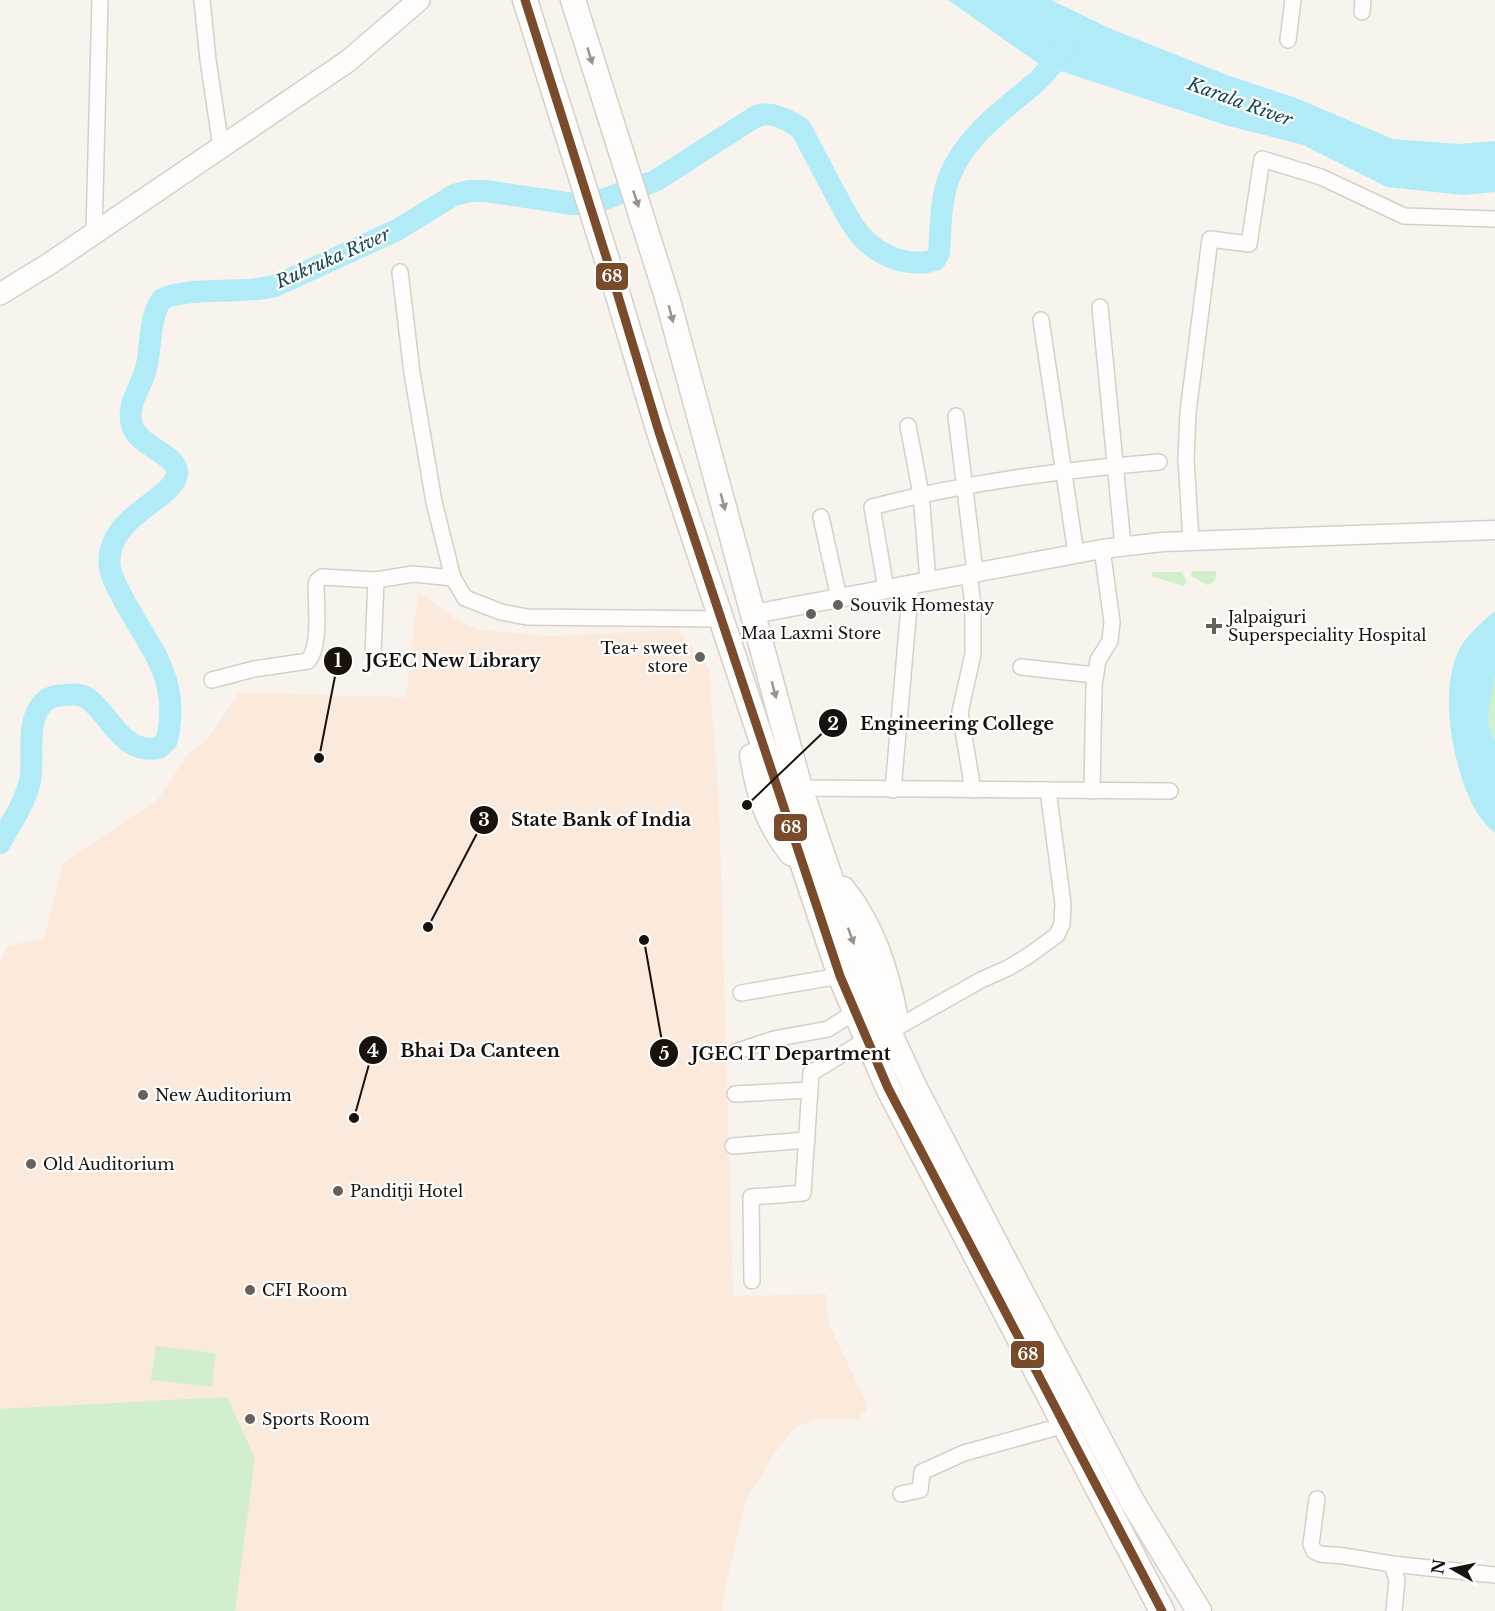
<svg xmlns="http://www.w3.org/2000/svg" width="1495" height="1611" viewBox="0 0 1495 1611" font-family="'Libre Baskerville',serif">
<rect width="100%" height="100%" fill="#f9f3ed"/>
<polygon fill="#fbeadb" points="418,592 459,621 479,630 548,636 678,630 709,668 719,803 733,1296 826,1294 829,1324 864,1398 867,1409 858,1419 819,1418 794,1428 774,1454 745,1503 724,1593 722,1611 0,1611 0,962 8,946 44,938 63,863 158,799 190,751 208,739 239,693 406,697"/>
<g fill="#d1efcd">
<polygon points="1192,571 1216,571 1216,579 1211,584 1207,585 1191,576"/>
<polygon points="1153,572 1182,572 1187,582 1183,586 1151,576"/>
<path d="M 1495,679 L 1495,740 C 1484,723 1488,697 1495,679 Z"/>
<polygon points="156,1346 216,1353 212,1387 151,1380"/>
<polygon points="227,1397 255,1458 235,1611 0,1611 0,1409"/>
</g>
<g fill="#b1ebf7">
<polygon points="948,0 1051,0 1109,28 1227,75 1296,98 1393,139 1458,144 1495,141 1495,192 1463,195 1387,187 1303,145 1225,125 1039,64"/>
<path d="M 1495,611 C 1495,632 1495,656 1495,677 C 1492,698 1482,720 1495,740 L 1495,833 C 1490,828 1483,822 1479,816 C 1454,777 1438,695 1458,652 C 1466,635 1481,623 1495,611 Z"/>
</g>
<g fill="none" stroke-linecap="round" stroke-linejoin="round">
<path stroke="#b1ebf7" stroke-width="22" d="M 0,843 C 11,823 25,803 30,781 C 35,755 24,722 44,702 C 50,696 57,695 65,695 C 72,694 81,694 87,698 C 111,715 122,755 159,748 L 167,740 C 180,682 154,653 127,606 C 121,594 113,582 110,569 C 102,516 176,500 177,473 C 178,454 138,447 132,425 C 126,404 141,388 146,369 C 152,347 148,318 162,299 C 192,286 240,295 275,286 L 397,230 L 454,195 L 470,191 L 485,191 L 573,204 L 585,204 L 599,201 L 655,181 L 747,122 C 750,120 756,116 760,115 C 774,112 790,121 801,129 C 813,151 824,173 836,195 C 844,209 851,226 863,238 C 881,257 910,268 935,260 L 939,253 C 941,228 940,199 950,175 C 967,135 1002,111 1034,84 C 1047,73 1057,58 1067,44"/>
<defs>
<g id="minor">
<polyline points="202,0 208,60 221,147"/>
<polyline points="1362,12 1363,0"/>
<polyline points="1288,40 1293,0"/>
<polyline points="94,233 100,0"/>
<polyline points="400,272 412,373 434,502 453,578"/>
<polyline points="1100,307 1123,546"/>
<polyline points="1041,320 1076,554"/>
<polyline points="956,416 975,572"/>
<polyline points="908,426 921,494 928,581"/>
<polyline points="821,517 839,598"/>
<polyline points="1191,540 1186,459 1188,412 1210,239 1249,244 1262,159 1321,177 1404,216 1495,219"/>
<polyline points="969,574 973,605 973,654 960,712 973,790"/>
<path d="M 886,589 L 872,507 C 966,482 1063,470 1159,462"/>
<polyline points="373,654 376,580"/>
<polyline points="1021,667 1095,675"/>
<path d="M 212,680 L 254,669 L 308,661 C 321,646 316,605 316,585 L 317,581 L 322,577 L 376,580 L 413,574 L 453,578 L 465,598 L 501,612 L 527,617 L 721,619"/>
<polyline points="800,788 1170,791"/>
<polyline points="893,790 911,584"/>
<polyline points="1092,791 1094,685 1098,660 1110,641 1112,622 1102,549"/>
<polyline points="741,993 840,976"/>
<polyline points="898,1027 981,980 1008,968 1028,956 1057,935 1062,924 1063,904 1048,790"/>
<polyline points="735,1052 774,1039 828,1029 855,1012"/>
<polyline points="735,1094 810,1090"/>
<polyline points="733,1146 807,1140"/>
<polyline points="752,1281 751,1197 803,1193 811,1073 866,1040"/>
<polyline points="901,1494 920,1490 922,1472 964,1453 1065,1425"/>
<polyline points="1317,1499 1311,1544 1314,1551 1320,1554 1344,1556 1392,1564 1397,1580 1394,1611"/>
<polyline points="1392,1564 1495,1575"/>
</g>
<polyline id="tertiary" points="753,614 1102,549 1162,542 1495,530"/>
<polyline id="secondary" points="0,294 49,264 348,61 419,0"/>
<g id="trunk">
<polyline points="525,0 610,269 659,432 840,976 888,1088 1162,1611"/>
<polyline points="573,0 667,297 800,788 849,933 877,1006 915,1088 999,1250 1132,1501 1199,1611"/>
<path d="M 752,756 C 759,795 766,821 791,853"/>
<path d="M 843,889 C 873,926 887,973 896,1019"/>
</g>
</defs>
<use href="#minor" stroke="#d6cfc9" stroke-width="18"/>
<use href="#tertiary" stroke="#d6cfc9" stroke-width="21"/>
<use href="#secondary" stroke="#d6cfc9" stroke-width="24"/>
<use href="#trunk" stroke="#d6cfc9" stroke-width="27"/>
<use href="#minor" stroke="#fefdfc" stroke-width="15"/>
<use href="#tertiary" stroke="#fefdfc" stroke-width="18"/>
<use href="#secondary" stroke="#fefdfc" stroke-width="21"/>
<use href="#trunk" stroke="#fefdfc" stroke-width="24"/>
<defs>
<polyline id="bus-1" points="525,0 610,269 659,432 840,976 888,1088 1162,1611"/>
</defs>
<use href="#bus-1" stroke="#fff" stroke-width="14"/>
<use href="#bus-1" stroke="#7a4b2a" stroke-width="9"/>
</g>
<defs><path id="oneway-solid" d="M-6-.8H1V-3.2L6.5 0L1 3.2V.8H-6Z" transform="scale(1.5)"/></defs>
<g fill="#969390">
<use href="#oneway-solid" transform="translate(590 56) rotate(73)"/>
<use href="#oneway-solid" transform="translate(636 199) rotate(72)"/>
<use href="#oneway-solid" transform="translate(671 314) rotate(75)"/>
<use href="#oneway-solid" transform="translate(723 502) rotate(75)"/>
<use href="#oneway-solid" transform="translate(774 690) rotate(75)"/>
<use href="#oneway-solid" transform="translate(851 936) rotate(70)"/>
</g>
<g fill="#67605b" stroke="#fff" stroke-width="2">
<circle cx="838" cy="605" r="6"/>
<circle cx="811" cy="614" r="6"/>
<path d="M1211 617h6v6h6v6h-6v6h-6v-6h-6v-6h6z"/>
<circle cx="700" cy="657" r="6"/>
<circle cx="143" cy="1095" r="6"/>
<circle cx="31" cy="1164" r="6"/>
<circle cx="338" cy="1191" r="6"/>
<circle cx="250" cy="1290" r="6"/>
<circle cx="250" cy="1419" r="6"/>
</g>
<g text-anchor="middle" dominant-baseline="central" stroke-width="4.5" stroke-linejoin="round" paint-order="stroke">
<g font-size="16" fill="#18110c" stroke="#fff" text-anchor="start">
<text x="850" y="605">Souvik Homestay</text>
<text x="1228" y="617">Jalpaiguri<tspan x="1228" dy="18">Superspeciality Hospital</tspan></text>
<text x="811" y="633" text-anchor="middle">Maa Laxmi Store</text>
<text x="688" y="648" text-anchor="end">Tea+ sweet<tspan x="688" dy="18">store</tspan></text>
<text x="155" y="1095">New Auditorium</text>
<text x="43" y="1164">Old Auditorium</text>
<text x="350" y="1191">Panditji Hotel</text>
<text x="262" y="1290">CFI Room</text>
<text x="262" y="1419">Sports Room</text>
</g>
<g font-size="18" font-style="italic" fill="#164953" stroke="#fff">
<text transform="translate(1240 102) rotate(20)">Karala River</text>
<text transform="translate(333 258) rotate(-24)">Rukruka River</text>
</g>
</g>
<path fill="none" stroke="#18110c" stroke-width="2" d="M319 758L338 661M747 805L833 723M428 927L484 820M354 1118L373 1050M644 940L664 1053"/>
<g fill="#18110c" stroke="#fff" stroke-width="2">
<circle cx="319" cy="758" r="6"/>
<circle cx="747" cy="805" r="6"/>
<circle cx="428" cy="927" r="6"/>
<circle cx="354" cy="1118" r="6"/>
<circle cx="644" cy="940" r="6"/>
<circle cx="338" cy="661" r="15"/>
<circle cx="833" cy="723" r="15"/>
<circle cx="484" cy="820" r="15"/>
<circle cx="373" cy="1050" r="15"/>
<circle cx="664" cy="1053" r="15"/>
</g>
<g font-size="18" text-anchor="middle" font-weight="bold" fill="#fff">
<text x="338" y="667">1</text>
<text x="833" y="730">2</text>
<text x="484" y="826">3</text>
<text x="373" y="1057">4</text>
<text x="664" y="1060">5</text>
</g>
<g font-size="18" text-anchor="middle" font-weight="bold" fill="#18110c" stroke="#fff" stroke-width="4.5" stroke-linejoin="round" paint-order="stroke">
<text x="453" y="667">JGEC New Library</text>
<text x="957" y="730">Engineering College</text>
<text x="601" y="826">State Bank of India</text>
<text x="480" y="1057">Bhai Da Canteen</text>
<text x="791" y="1060">JGEC IT Department</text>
</g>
<g stroke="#fff" stroke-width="2">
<rect x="595" y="262" width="34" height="29" rx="6" fill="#7a4b2a"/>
<rect x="773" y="813" width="35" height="29" rx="6" fill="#7a4b2a"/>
<rect x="1010" y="1340" width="35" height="29" rx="6" fill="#7a4b2a"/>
</g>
<g font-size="16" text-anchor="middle" font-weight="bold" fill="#fff">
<text x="612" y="282">68</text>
<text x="791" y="833">68</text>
<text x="1028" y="1360">68</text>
</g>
<g transform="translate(1453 1569) rotate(279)" stroke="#ffffff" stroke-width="4.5" paint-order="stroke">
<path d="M0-4.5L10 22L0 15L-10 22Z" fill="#18110c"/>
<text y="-9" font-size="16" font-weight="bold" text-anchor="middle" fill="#18110c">N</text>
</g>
</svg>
